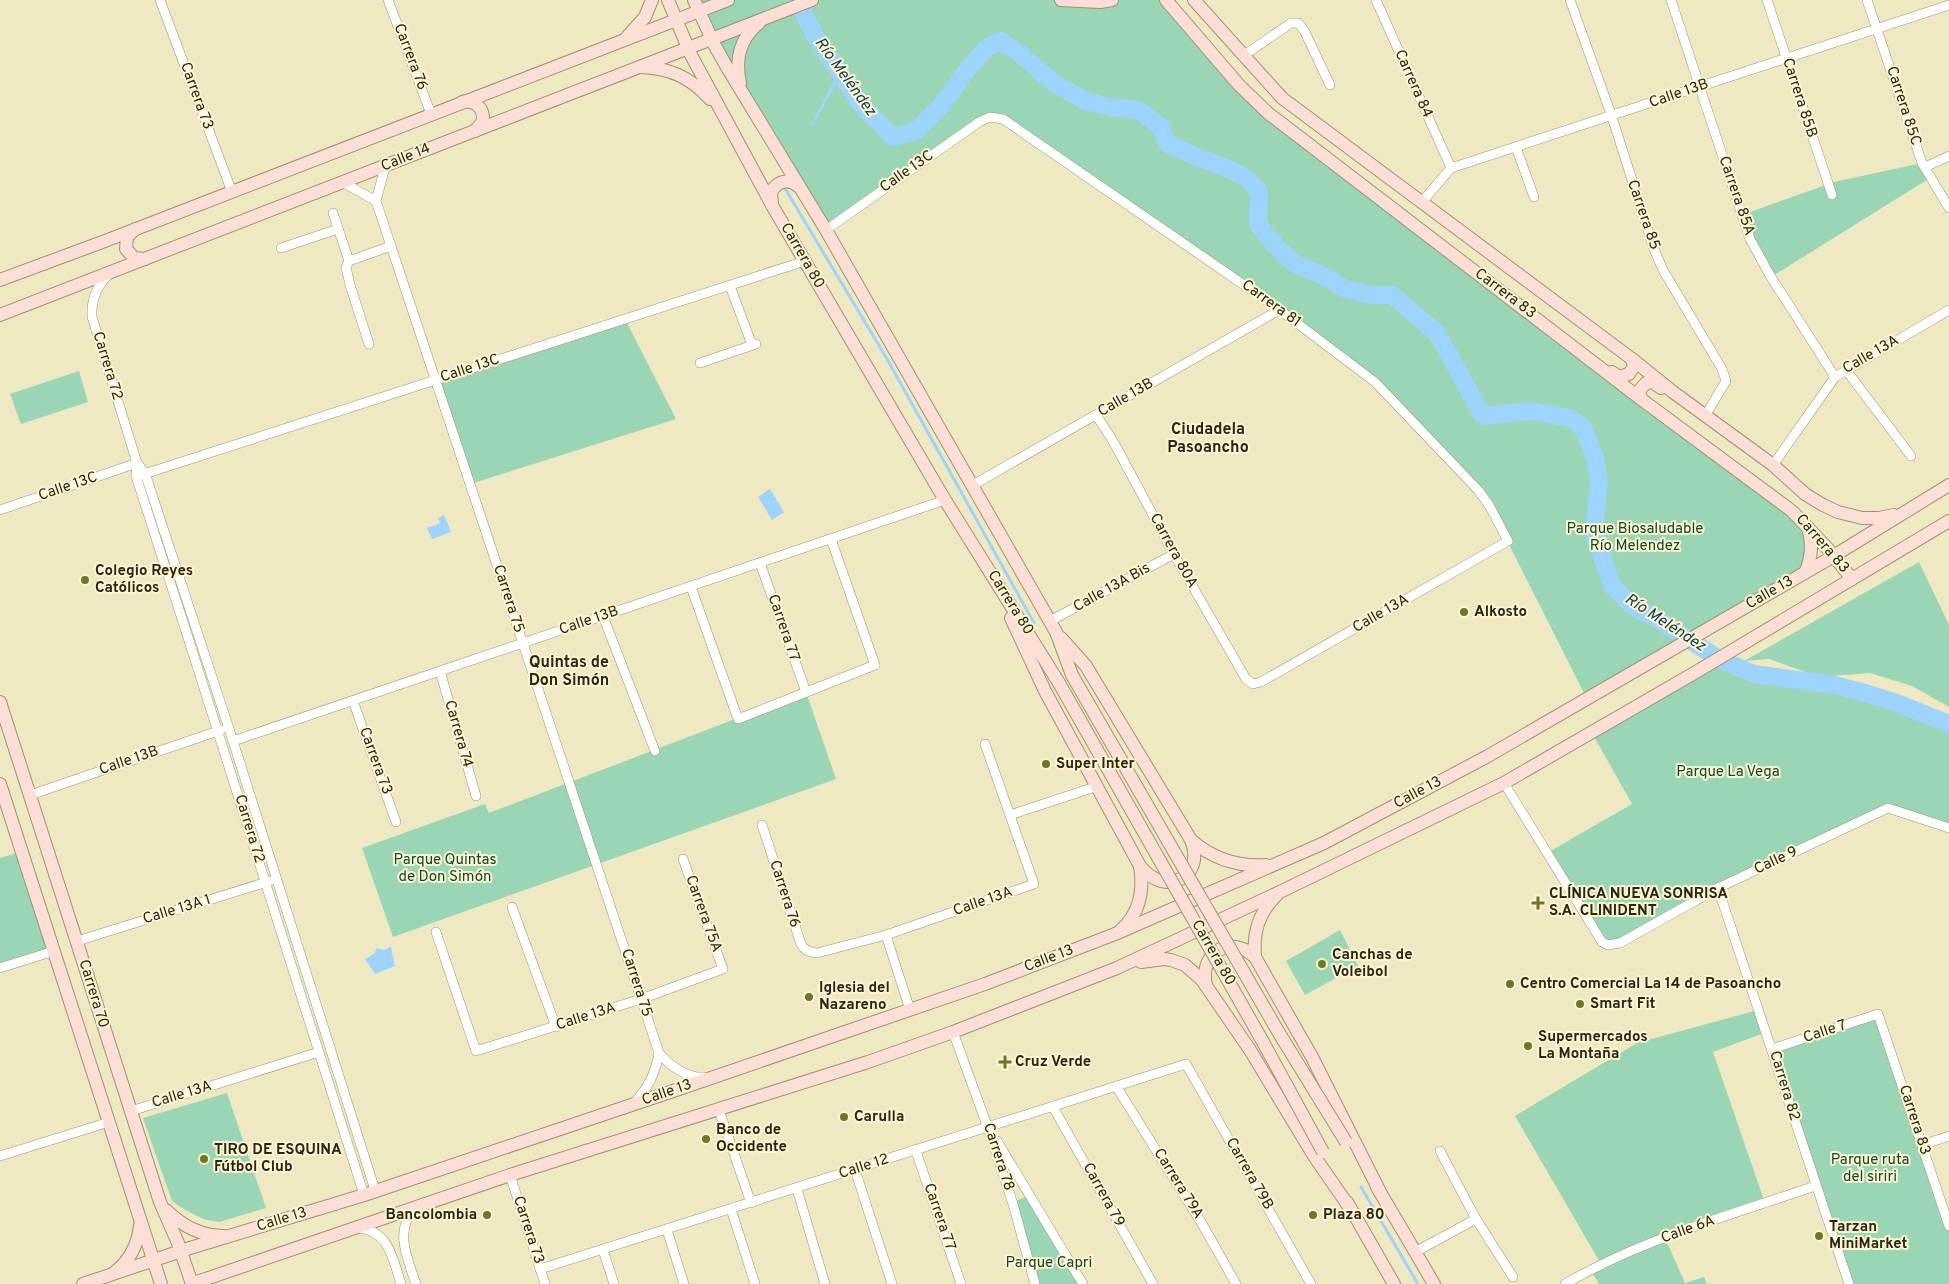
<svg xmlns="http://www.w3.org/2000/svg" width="1949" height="1284" viewBox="0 0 1949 1284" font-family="Overpass,sans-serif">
<rect width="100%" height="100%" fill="#efe9c3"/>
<g fill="#9ad5b6">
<polygon points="694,0 1166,0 1239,85 1807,526 1808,565 1587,699 1489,505 1375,382 1003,119 990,117 826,230"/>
<polygon points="1922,163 1930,178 1771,277 1742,215 1834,182"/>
<polygon points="625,319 676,419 470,484 435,380"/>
<polygon points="79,371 88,402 21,424 10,394"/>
<polygon points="1919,562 1949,625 1949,707 1912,686 1870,673 1820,677 1769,659 1744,661"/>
<polygon points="1719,659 1754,674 1834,685 1862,692 1897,703 1949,724 1949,828 1888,808 1608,945 1547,853 1632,804 1592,733"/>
<polygon points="806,692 836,779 393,937 362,848 485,804 489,813"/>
<polygon points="17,853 49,948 0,964 0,858"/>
<polygon points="1340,930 1358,966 1305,995 1286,961"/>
<polygon points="1758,1010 1767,1032 1713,1052 1765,1203 1665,1238 1685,1283 1704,1277 1707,1284 1599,1284 1590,1269 1601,1264 1515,1116 1637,1043"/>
<polygon points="1878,1014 1949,1226 1949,1284 1849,1284 1772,1049"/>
<polygon points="227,1093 266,1208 219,1222 203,1219 185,1210 172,1201 143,1118"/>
<polygon points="1028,1196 1083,1284 1035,1284 1016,1201"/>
</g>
<g fill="#9ed3fb">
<polygon points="770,489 784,512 772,520 758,497"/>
<polygon points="444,515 451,532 432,539 427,528 440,523 438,518"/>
<polygon points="391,947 395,966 375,974 365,959 374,954 377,948 384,950"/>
</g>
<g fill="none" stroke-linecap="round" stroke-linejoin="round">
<g stroke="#9ed3fb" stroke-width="3">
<polyline points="812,125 840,73"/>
<polyline points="783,185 887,359 1034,623"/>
<polyline points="1361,1187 1418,1284"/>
</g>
<g stroke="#9ed3fb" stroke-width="18">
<polyline points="797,0 816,38 863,107 893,137 916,131 942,105 966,71 987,47 1001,41 1013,49"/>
<polyline points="1019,53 1054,83 1085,101 1111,107 1138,110 1161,127 1168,144 1202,159 1225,167 1248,179 1259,192 1258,224 1275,245 1294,263 1328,278 1345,289 1372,295 1392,295 1437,333 1483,416 1530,411 1570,418 1583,428 1595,457 1599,481 1594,533 1612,586 1634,607 1659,620 1719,659 1754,674 1834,685 1862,692 1897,703 1949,724"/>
</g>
<defs>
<g id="street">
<polyline points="160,0 232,192"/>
<polyline points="388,0 431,114"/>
<polyline points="1376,0 1451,168"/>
<polyline points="1570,0 1612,117 1654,249 1663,270 1722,369 1726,381 1705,416"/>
<polyline points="1671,0 1750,239 1771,277 1835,377"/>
<polyline points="1767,0 1832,195"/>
<polyline points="1867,0 1922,163 1949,208"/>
<polyline points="1243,56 1291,23 1298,23 1304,30 1330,85"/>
<polyline points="1516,147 1534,197"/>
<path d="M 385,167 L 376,201 L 659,1053 C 672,1068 687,1078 707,1078"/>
<polyline points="1925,167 1949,156"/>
<polyline points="344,183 376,201"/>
<polyline points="1422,202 1451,168 1949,5"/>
<polyline points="333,213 349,261"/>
<polyline points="826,230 979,122 990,117 1003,119 1273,305 1375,382 1478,490 1489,505 1508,541 1261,682 1253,684 1246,679 1174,554 1113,441 1096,415"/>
<polyline points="281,248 338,229"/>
<path d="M 108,275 C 96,287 91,301 92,317 L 137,463 L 136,476 L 192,650 L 364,1195"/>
<polyline points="730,286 752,345"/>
<polyline points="369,344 350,285 346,267 349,261 391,246"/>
<polyline points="700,363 756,344"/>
<polyline points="1846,370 1911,456"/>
<polyline points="137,463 145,473 233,741 375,1190"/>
<polyline points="1773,465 1835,377 1949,310"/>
<polyline points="141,475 805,261"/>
<polyline points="973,485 1279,310"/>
<polyline points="0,510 137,463"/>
<polyline points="760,563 806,692"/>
<polyline points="691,587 738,719 875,665 831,539"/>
<polyline points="603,616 655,751"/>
<polyline points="1050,621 1174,554"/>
<polyline points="440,671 476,796"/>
<polyline points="353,701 396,822"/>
<polyline points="233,741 945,500"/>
<polyline points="1504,783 1602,942 1608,945 1620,943 1718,888 1888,808 1949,828"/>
<polyline points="30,795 221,730"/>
<polyline points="1010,815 1098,786"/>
<path d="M 762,825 L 801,944 C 805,951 809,952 817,953 L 886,935 L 1034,884 L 985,744"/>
<polyline points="1718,888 1849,1284"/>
<polyline points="512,907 556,1027"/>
<polyline points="436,932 476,1051 641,999 723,969 683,859"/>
<polyline points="886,935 910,1010"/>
<polyline points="77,941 270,881"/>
<polyline points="0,968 54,951"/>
<polyline points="953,1032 988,1128 1013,1204 1035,1284"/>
<polyline points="1772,1049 1878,1014 1949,1226"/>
<polyline points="1116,1086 1201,1222 1236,1284"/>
<path d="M 634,1103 C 648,1088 655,1074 659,1053"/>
<polyline points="1053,1107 1153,1284"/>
<polyline points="719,1110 751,1203"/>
<polyline points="131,1111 319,1052"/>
<polyline points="997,1141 1083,1284"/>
<polyline points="1922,1145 1949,1136"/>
<polyline points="916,1151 961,1284"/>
<polyline points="1440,1151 1476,1219 1513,1277"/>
<polyline points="0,1156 109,1122"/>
<polyline points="855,1170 892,1284"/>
<polyline points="510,1175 545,1284"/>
<polyline points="797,1189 825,1284"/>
<path d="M 415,1207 C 394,1231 407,1257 416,1284"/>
<polyline points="731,1209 755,1284"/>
<path d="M 358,1228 C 389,1230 393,1259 401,1284"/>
<polyline points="667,1230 684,1284"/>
<polyline points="603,1250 614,1284"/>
<polyline points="1415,1252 1476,1219"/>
<polyline points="540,1269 1186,1064 1311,1284"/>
<path d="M 1565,1284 C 1642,1239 1731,1215 1815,1186"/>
</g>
<g id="secondary">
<polyline points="668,0 691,55 773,207 945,500 1059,683"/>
<polyline points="694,0 715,46 728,69 826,230 1056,632 1072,675"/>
<polyline points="1061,0 1100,2 1112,0"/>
<polyline points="1166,0 1239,85 1268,113 1641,399 1792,511 1829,550 1852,579"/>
<polyline points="1194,0 1282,98 1632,359 1673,392 1773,465 1805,494 1823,505 1838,512 1862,518 1879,518 1894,515"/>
<polyline points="627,37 645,17 652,0"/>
<path d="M 640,67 C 670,68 690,77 710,99"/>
<path d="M 740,83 C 735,60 740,38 759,23"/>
<path d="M 462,102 C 475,99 484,108 483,121 L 475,131"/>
<path d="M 772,205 L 771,192 C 778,180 790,178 799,187"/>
<polyline points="135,229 127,237 126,249 134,258 145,259"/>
<polyline points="0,280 105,241 728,0"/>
<path d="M 0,315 C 271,211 541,104 812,0"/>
<polyline points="1612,372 1619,377 1629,374 1634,366 1632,359"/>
<polyline points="1641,399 1639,391 1646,383 1652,382 1661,388"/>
<path d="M 1805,573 C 1812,558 1813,544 1808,528"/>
<path d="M 1011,618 L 1045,691 L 1140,866 C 1166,899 1206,876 1191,840 L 1086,666 L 1061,638"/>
<polyline points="0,702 160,1202 178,1243 192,1284"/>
<polyline points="0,784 161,1284"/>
<path d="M 1191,840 C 1213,859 1237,867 1266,865"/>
<path d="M 1121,930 C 1140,913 1144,890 1140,866"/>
<path d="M 1255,957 C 1253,933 1258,913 1276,896"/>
<polyline points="1141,962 1164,959 1171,960 1185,965 1202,980 1250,1050 1314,1156 1350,1208"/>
<path d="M 1206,985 C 1199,952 1230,934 1255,957 L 1312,1057 L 1380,1192"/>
<polyline points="1377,1187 1434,1284"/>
<polyline points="1347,1202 1394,1284"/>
<path d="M 166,1210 C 182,1226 201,1236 224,1236"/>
<path d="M 115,1272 C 130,1260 138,1245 140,1225"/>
<polyline points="83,1284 190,1248 364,1195 673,1091 985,984 1115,934 1324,843 1488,756 1827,560 1949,485"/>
<polyline points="191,1284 510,1175 868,1062 953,1032 1117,968 1284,890 1504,783 1696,672 1949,521"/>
</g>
</defs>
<use href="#street" stroke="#9a9471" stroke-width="10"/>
<use href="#secondary" stroke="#9a9471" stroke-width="14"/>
<use href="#street" stroke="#fff" stroke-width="9"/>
<use href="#secondary" stroke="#fedfd7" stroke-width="12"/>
<defs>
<g id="secondary-bridge">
<polyline points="1072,675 1279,1033 1346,1142"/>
<polyline points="1059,683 1263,1042 1323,1152"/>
</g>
</defs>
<use href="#secondary-bridge" stroke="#9a9471" stroke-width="14" stroke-linecap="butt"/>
<use href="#secondary-bridge" stroke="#fedfd7" stroke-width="12"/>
</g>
<g fill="#697927" stroke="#fdf6d0" stroke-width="2">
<circle cx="85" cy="580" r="5"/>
<circle cx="1464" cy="612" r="5"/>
<circle cx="1046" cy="764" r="5"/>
<path d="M1535.5 895.5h5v5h5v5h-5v5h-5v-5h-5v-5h5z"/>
<circle cx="1322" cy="964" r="5"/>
<circle cx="1510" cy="984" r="5"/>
<circle cx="809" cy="997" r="5"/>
<circle cx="1580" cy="1004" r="5"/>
<circle cx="1528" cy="1046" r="5"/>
<path d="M1002.5 1054.5h5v5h5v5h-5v5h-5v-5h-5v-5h5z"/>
<circle cx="844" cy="1117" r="5"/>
<circle cx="706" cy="1139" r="5"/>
<circle cx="204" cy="1159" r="5"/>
<circle cx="487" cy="1215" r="5"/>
<circle cx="1313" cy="1215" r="5"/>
<circle cx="1819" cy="1236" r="5"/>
</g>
<g text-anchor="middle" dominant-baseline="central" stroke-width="4" stroke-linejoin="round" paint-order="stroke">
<g font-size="15" fill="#292618" stroke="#fdf6d0">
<text transform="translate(410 57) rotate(69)">Carrera 76</text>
<text transform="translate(1413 84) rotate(66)">Carrera 84</text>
<text transform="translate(1679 94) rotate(-19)">Calle 13B</text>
<text transform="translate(196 96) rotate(70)">Carrera 73</text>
<text transform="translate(1799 98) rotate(72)">Carrera 85B</text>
<text transform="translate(1903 106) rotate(72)">Carrera 85C</text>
<text transform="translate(406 158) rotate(-22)">Calle 14</text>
<text transform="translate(907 172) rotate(-35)">Calle 13C</text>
<text transform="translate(1736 196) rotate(71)">Carrera 85A</text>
<text transform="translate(1643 215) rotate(71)">Carrera 85</text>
<text transform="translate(802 256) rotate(60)">Carrera 80</text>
<text transform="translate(1505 294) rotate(37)">Carrera 83</text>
<text transform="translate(1271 304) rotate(36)">Carrera 81</text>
<text transform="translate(1871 355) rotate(-30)">Calle 13A</text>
<text transform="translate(107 366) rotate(73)">Carrera 72</text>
<text transform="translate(470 369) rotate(-18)">Calle 13C</text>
<text transform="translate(1126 398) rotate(-30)">Calle 13B</text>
<text transform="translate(68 487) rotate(-19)">Calle 13C</text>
<text transform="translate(1822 544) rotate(49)">Carrera 83</text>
<text transform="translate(1173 551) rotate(61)">Carrera 80A</text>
<text transform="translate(1112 588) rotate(-29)">Calle 13A Bis</text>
<text transform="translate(1770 593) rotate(-30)">Calle 13</text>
<text transform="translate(508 599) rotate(72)">Carrera 75</text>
<text transform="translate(1010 603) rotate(58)">Carrera 80</text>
<text transform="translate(1381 614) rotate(-30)">Calle 13A</text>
<text transform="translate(589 621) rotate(-19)">Calle 13B</text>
<text transform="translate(783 628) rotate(71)">Carrera 77</text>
<text transform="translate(458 734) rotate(74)">Carrera 74</text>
<text transform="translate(129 761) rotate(-19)">Calle 13B</text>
<text transform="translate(375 761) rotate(70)">Carrera 73</text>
<text transform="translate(1418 793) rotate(-28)">Calle 13</text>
<text transform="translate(249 829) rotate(73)">Carrera 72</text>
<text transform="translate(1776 861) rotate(-25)">Calle 9</text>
<text transform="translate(784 894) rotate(72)">Carrera 76</text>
<text transform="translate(983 902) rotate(-19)">Calle 13A</text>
<text transform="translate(177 910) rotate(-17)">Calle 13A 1</text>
<text transform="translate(703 914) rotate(70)">Carrera 75A</text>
<text transform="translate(1213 953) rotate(60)">Carrera 80</text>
<text transform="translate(1049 959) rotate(-21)">Calle 13</text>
<text transform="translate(636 983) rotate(72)">Carrera 75</text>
<text transform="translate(93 994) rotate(73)">Carrera 70</text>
<text transform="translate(586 1017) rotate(-18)">Calle 13A</text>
<text transform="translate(1825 1032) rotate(-18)">Calle 7</text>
<text transform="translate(1784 1086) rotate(73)">Carrera 82</text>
<text transform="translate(667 1093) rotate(-19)">Calle 13</text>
<text transform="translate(182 1095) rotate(-17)">Calle 13A</text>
<text transform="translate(1914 1120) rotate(72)">Carrera 83</text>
<text transform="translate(998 1157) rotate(72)">Carrera 78</text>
<text transform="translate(864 1167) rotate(-18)">Calle 12</text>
<text transform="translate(1249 1174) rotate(60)">Carrera 79B</text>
<text transform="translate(1178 1184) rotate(58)">Carrera 79A</text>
<text transform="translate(1103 1195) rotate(61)">Carrera 79</text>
<text transform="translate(939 1217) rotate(71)">Carrera 77</text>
<text transform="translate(282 1220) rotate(-17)">Calle 13</text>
<text transform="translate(528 1230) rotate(72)">Carrera 73</text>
<text transform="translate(1688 1230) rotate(-20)">Calle 6A</text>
</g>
<g font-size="15" fill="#12442f" stroke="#fdf6d0">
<text x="1635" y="529">Parque Biosaludable<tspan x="1635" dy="17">Río Melendez</tspan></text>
<text x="1728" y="772">Parque La Vega</text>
<text x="445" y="860">Parque Quintas<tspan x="445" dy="17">de Don Simón</tspan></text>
<text x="1870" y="1160">Parque ruta<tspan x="1870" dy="17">del siriri</tspan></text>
<text x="1049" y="1263">Parque Capri</text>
</g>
<g font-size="15" font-weight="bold" fill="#292618" stroke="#fdf6d0" text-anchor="start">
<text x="95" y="571">Colegio Reyes<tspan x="95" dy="17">Católicos</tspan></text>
<text x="1474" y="612">Alkosto</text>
<text x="1056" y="764">Super Inter</text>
<text x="1549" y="894">CLÍNICA NUEVA SONRISA<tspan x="1549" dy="17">S.A. CLINIDENT</tspan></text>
<text x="1332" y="955">Canchas de<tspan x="1332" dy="17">Voleibol</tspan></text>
<text x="1520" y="984">Centro Comercial La 14 de Pasoancho</text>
<text x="819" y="988">Iglesia del<tspan x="819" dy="17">Nazareno</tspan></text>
<text x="1590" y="1004">Smart Fit</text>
<text x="1538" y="1037">Supermercados<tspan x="1538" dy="17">La Montaña</tspan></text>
<text x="1015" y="1062">Cruz Verde</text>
<text x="854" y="1117">Carulla</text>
<text x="716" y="1130">Banco de<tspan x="716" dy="17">Occidente</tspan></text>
<text x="214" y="1150">TIRO DE ESQUINA<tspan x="214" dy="17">Fútbol Club</tspan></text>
<text x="477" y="1215" text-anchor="end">Bancolombia</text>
<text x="1323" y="1215">Plaza 80</text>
<text x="1829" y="1227">Tarzan<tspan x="1829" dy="17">MiniMarket</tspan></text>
</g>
<g font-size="16" font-style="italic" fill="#113a55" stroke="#fdf6d0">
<text transform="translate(845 77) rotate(54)">Río Meléndez</text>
<text transform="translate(1665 623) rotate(33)">Río Meléndez</text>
</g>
<g font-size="16" font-weight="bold" fill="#292618" stroke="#fdf6d0">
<text x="1208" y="430">Ciudadela<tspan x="1208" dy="18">Pasoancho</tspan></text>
<text x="569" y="663">Quintas de<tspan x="569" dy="18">Don Simón</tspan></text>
</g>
</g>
</svg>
